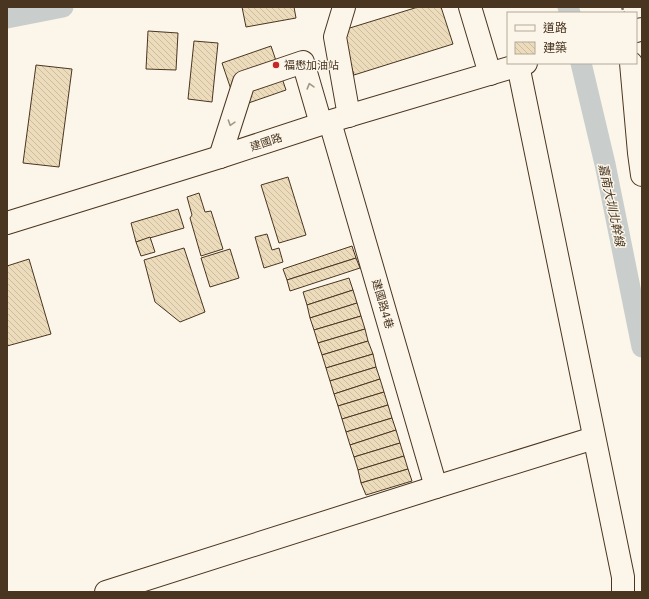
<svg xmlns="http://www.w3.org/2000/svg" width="649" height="599" viewBox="0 0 649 599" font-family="Inter,'Noto Sans TC',sans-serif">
<defs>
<pattern id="building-back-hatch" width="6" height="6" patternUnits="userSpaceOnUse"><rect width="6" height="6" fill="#ecdcbc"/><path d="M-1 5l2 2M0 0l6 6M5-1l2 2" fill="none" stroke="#ccbda1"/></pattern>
</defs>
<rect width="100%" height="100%" fill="#fbf6e9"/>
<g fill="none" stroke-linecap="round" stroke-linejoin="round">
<g stroke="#c9cecd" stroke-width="21">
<polyline points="568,7 570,13"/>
<polyline points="7,18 63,7"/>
<polyline points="581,63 605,164 642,347"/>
</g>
</g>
<g fill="url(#building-back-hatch)" stroke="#4a3520">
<polygon points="242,7 294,7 296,18 246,27"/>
<polygon points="418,7 441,7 453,44 354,75 340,31"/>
<polygon points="148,31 178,33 176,70 146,69"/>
<polygon points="194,41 218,43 212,102 188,99"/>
<polygon points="271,46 286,90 237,107 222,63"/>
<polygon points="36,65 72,69 59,167 23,163"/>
<polygon points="288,177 306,235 279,243 261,185"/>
<polygon points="199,193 205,212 211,211 223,249 201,256 190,218 192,215 187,197"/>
<polygon points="178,209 184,228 136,242 131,223"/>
<polygon points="267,234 272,250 279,248 283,262 264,268 255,237"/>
<polygon points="150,237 155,252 141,256 136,242"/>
<polygon points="352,246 356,258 287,280 283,269"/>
<polygon points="184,248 205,312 180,322 155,302 144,260"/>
<polygon points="230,249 239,278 210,287 201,258"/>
<polygon points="356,258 360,268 290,291 287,280"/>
<polygon points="29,259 51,334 7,346 7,266"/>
<polygon points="349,278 353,290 307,305 303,292"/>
<polygon points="353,290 357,303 310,318 307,305"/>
<polygon points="357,303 361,316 314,330 310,318"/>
<polygon points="361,316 365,329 318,343 314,330"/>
<polygon points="365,329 368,341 322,355 318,343"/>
<polygon points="368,341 373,354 326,368 322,355"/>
<polygon points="373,354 376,367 330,381 326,368"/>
<polygon points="376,367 380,379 334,394 330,381"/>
<polygon points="380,379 384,392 338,406 334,394"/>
<polygon points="384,392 388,405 342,419 338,406"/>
<polygon points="388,405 392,418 346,432 342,419"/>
<polygon points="392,418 396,430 350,445 346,432"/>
<polygon points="396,430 400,443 354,457 350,445"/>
<polygon points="400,443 404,456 358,470 354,457"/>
<polygon points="404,456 408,469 361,483 358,470"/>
<polygon points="408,469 412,481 366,495 361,483"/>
</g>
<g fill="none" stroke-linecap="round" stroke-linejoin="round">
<defs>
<g id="minor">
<polyline points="344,7 335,37 349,116"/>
<polyline points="470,7 490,74"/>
<polyline points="631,63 639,153 642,175"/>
<polyline points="518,65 623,577 623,592"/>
<polyline points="330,122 436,487"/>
<polyline points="220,157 244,82 303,62 321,124"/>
<polyline points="106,592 436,487 594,438"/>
</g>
<g id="major">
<polyline points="636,31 642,29"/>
<polyline points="7,223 220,157 321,124 526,63"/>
</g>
</defs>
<use href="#minor" stroke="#4a3520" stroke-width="24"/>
<use href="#major" stroke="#4a3520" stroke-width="24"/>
<polyline stroke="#7f6f5c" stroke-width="2.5" stroke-dasharray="3 2" stroke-linecap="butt" points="622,7 624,13"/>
<use href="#minor" stroke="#fbf6e9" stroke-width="22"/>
<use href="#major" stroke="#fbf6e9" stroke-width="22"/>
</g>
<defs><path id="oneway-chevron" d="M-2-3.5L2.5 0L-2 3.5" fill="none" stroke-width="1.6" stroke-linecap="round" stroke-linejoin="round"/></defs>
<g stroke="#a29684">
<use href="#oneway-chevron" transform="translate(310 86) rotate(-106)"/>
<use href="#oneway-chevron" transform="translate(231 123) rotate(108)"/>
</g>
<circle fill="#c62828" stroke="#fbf6e9" stroke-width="1.5" cx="276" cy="65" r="4"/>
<g text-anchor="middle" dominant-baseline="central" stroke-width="3" stroke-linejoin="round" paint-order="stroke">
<g font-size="11" fill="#4a3520" stroke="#fbf6e9" text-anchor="start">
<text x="284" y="65">福懋加油站</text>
</g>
<g font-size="11" fill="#4a3520" stroke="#fbf6e9">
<text transform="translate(266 142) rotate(-18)">建國路</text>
<text transform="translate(383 304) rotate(74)">建國路4巷</text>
</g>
<g font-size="12" font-style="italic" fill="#4a3520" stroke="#fbf6e9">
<text transform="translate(612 205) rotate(78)">嘉南大圳北幹線</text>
</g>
</g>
<rect width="649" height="599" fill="none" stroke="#4a3520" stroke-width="16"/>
<rect x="507" y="12" width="130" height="52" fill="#fbf6e9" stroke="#b4a999"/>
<rect x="515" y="25" width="20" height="6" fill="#fbf6e9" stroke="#b4a999"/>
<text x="543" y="32" font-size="12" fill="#4a3520">道路</text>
<rect x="515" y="42" width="20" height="12" fill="url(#building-back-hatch)" stroke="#b4a999"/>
<text x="543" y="52" font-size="12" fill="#4a3520">建築</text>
</svg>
